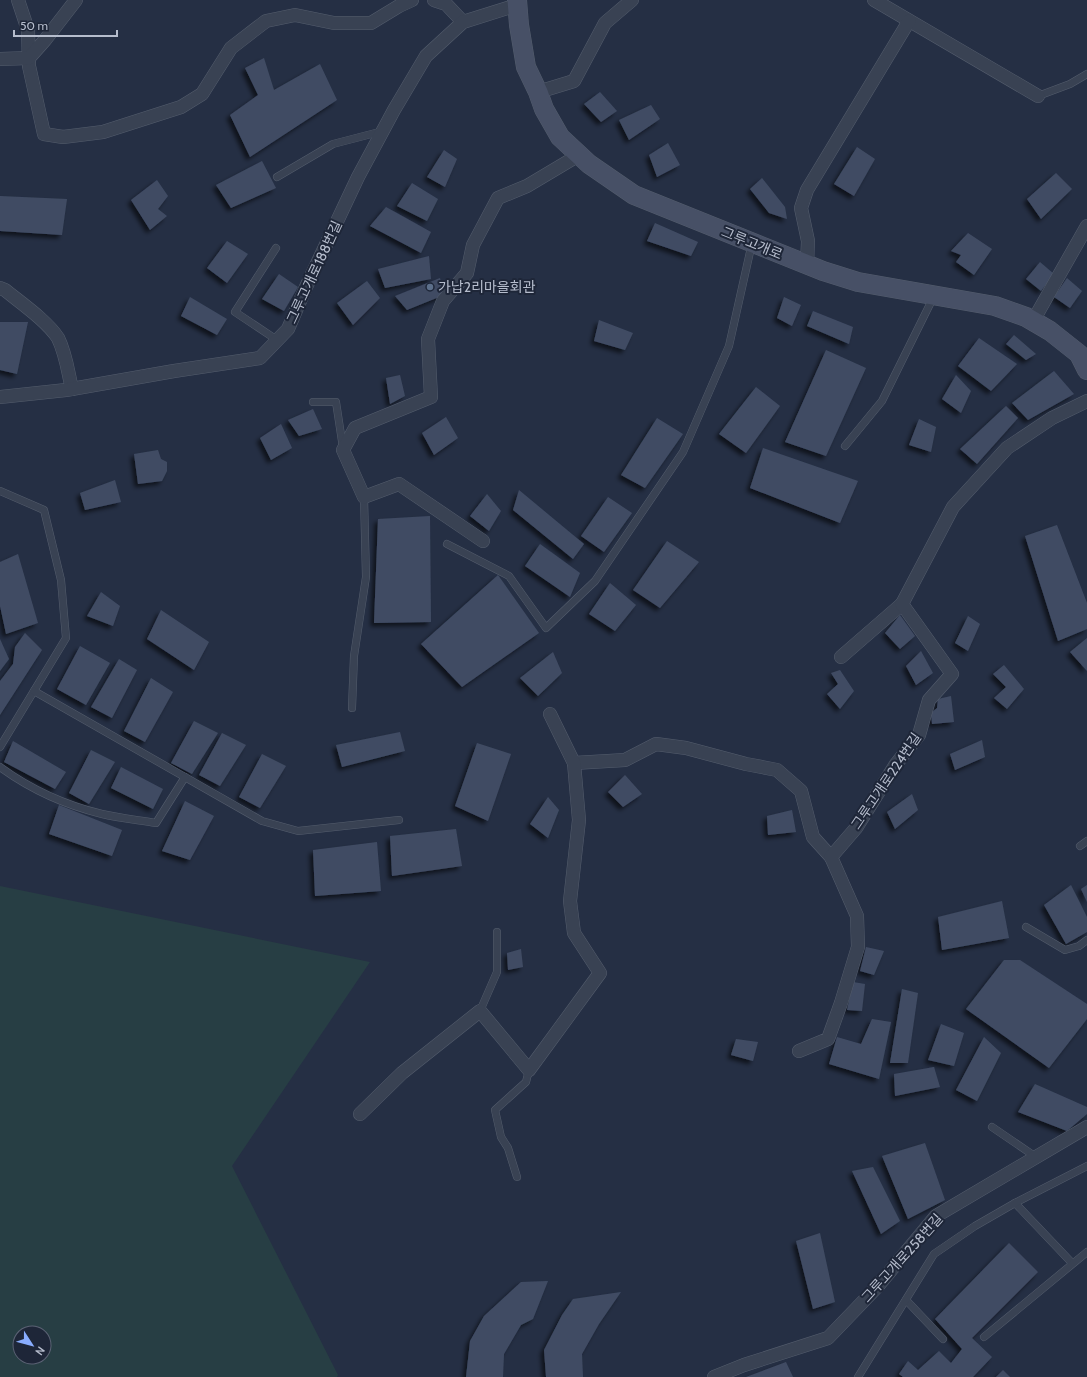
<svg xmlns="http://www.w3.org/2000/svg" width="1087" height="1377" viewBox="0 0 1087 1377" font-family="Cabin,'Noto Sans KR',sans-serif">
<defs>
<filter id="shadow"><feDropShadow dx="-3.5" dy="3.5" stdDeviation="2" flood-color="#0009"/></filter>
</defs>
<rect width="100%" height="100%" fill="#252f44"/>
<path fill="#273e44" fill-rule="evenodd" d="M 0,886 L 370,962 L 232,1166 L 338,1375 L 337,1377 L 0,1377 ZM 20,1333 L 44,1333 L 44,1357 L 20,1357 Z"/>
<g fill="#404c64" filter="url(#shadow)">
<polygon points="264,58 274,90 320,64 337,100 250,157 230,115 258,95 245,68"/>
<polygon points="600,92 617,111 601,122 584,104"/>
<polygon points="651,105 660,119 629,140 619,120"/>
<polygon points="668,143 680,165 657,177 649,155"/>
<polygon points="857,147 875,159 854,196 834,184"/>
<polygon points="444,150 457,159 445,187 427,177"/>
<polygon points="262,161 276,188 231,208 216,185"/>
<polygon points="1056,173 1072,189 1041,219 1027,199"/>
<polygon points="762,178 785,207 787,219 769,213 750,189"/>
<polygon points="157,180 168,196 158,209 167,216 150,230 131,200"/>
<polygon points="412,183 438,199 427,221 397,206"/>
<polygon points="0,196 67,199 62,235 0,231"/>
<polygon points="386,207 431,232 421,253 370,226"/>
<polygon points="655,223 698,242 691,256 647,241"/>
<polygon points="968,233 992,249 974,275 956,262 961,255 951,251"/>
<polygon points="227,241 248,254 227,283 207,268"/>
<polygon points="429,256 431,279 385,288 378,269"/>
<polygon points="1040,262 1054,274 1041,291 1026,279"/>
<polygon points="279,274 298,287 284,311 262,299"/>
<polygon points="440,278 444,295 407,310 395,296"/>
<polygon points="1067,278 1082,291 1070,308 1054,297"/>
<polygon points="367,281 380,298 353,325 337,303"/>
<polygon points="190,297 227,319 217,335 181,316"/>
<polygon points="784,297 801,305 792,326 777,318"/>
<polygon points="813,311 853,327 849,344 807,326"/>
<polygon points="599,320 633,333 625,350 594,341"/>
<polygon points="0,322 28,322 17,374 0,370"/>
<polygon points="1014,335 1036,354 1026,360 1006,344"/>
<polygon points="979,338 1017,364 991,391 958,366"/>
<polygon points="826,350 866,368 826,456 785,442"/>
<polygon points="1054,371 1074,394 1028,420 1012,403"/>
<polygon points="400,375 405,396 390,404 386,378"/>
<polygon points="956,375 971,391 961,413 942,399"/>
<polygon points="756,387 780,406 746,453 719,434"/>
<polygon points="1006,406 1018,418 977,464 960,449"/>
<polygon points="313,409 322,429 299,436 288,420"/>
<polygon points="446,417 458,438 434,455 422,433"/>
<polygon points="657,418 683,434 645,488 621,475"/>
<polygon points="919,419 936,427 931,452 909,445"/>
<polygon points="281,424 292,448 271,460 260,438"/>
<polygon points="763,448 858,481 840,523 750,488"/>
<polygon points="158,450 161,459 167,462 167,471 162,481 138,484 134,454"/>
<polygon points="115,480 121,502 85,510 80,493"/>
<polygon points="519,490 584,544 573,559 513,510"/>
<polygon points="487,494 501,511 489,531 470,516"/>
<polygon points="608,497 632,513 604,552 581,536"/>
<polygon points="430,516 431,622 374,623 378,519"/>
<polygon points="1057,525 1087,603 1087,629 1058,641 1025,536"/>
<polygon points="667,541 699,562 660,608 633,590"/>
<polygon points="540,544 580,573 570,597 525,566"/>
<polygon points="18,554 38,623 6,634 0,606 0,562"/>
<polygon points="498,575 539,633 462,687 421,644"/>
<polygon points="610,583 636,605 615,631 589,614"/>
<polygon points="101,592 120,606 113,626 87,616"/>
<polygon points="161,610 209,642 194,670 147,639"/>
<polygon points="900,615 915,636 900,649 885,633"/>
<polygon points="968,616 980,624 968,651 955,643"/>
<polygon points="25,633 42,650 0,715 0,681 13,664 15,647"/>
<polygon points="1087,638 1087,671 1070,652"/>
<polygon points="0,639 9,659 0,671"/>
<polygon points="80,646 110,663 86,705 57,689"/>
<polygon points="921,651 933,673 916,685 906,666"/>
<polygon points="553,652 562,673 538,696 520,678"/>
<polygon points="119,659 137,670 112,718 91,707"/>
<polygon points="1004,665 1024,689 1007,709 994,698 1006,687 993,674"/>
<polygon points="840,670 854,691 840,709 827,694 838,684 831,673"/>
<polygon points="151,678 173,692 145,742 124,731"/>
<polygon points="951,696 954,722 932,724 931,713 937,708 938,699"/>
<polygon points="194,721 218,733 192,774 171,763"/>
<polygon points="400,732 405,751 342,767 336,745"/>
<polygon points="222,733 246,745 220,786 199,775"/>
<polygon points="982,740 985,757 955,770 950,754"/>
<polygon points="13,741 66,772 55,789 4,762"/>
<polygon points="477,743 511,754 488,821 455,806"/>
<polygon points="91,750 115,762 89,804 69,793"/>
<polygon points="262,754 286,766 260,808 239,797"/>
<polygon points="121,767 163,789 153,809 111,788"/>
<polygon points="625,775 642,794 623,807 608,792"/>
<polygon points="912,794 918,810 895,829 887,812"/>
<polygon points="548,797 559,810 548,838 530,824"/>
<polygon points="185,801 214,816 190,860 162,851"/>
<polygon points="59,805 122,830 112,856 49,834"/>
<polygon points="792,810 796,832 768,835 767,816"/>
<polygon points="456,829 462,866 392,876 390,836"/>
<polygon points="377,842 381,891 315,896 313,850"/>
<polygon points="1071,885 1087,917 1087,932 1066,944 1044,905"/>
<polygon points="1087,885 1087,902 1081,889"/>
<polygon points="1002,901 1009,938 942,950 938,917"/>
<polygon points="866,947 884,951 874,975 860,971"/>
<polygon points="521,949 523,967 508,970 507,953"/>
<polygon points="1004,960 1020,960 1087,1004 1087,1019 1049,1068 966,1009"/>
<polygon points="853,982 865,984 862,1011 847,1010"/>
<polygon points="902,989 918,993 908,1063 890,1063"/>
<polygon points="872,1019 891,1022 879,1079 829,1064 837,1037 861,1044"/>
<polygon points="941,1024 964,1033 954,1066 928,1060"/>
<polygon points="984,1037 1001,1053 977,1101 956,1090"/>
<polygon points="736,1039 758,1042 753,1061 731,1055"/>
<polygon points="934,1067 940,1087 895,1096 894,1074"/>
<polygon points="1035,1084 1087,1107 1087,1114 1067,1131 1018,1112"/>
<polygon points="925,1143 945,1200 908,1219 882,1156"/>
<polygon points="873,1167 900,1221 881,1234 852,1171"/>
<polygon points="820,1233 835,1302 813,1309 796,1241"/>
<polygon points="1009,1243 1038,1272 972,1338 992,1357 973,1377 903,1377 899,1374 908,1361 918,1370 939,1351 951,1363 962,1349 935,1319"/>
<polygon points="548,1281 533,1319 521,1325 504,1354 503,1377 466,1377 470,1341 484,1316 521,1282"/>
<polygon points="621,1292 599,1324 582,1354 583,1377 546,1377 544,1350 562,1315 573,1299"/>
<polygon points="786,1362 793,1377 746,1377"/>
<polygon points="1003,1370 1010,1377 996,1377"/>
</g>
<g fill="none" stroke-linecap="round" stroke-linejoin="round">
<defs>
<g id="lane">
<polyline points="1038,96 1070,84 1087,74"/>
<polyline points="277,177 333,144 383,131"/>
<polyline points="276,248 235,312 277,340"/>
<polyline points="313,402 336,402 343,448"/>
<polyline points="845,446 882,401 934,296"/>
<polyline points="0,491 44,510 61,580 66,638 0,747"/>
<polyline points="447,544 509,576 546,628 595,581 683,452 729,346 752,243"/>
<polyline points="34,691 262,821 298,831 399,820"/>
<polyline points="352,708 354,656 366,577 364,497"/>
<path d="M 0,767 C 30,789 65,805 102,814 C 119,818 138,820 156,823 L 185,777"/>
<polyline points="1080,846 1087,841"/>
<polyline points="1026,927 1065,950 1079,946 1087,940"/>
<polyline points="480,1011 497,972 497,932"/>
<polyline points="992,1127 1036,1157"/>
<polyline points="517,1177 508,1148 501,1137 495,1110 526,1082 529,1070"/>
<polyline points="1015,1203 1072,1263"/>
<polyline points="906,1300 943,1339"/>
<polyline points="984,1337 1087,1252"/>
<polyline points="858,1377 934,1254 975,1226 1015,1203 1087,1166"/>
</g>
<g id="street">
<polyline points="18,0 28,30 29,66 44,134 63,137 103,132 181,107 202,94 231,48 266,21 295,15 334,23 371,23 399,6 412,0"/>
<polyline points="434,0 446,4 463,22"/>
<polyline points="874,0 1038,96"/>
<polyline points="0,59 29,58 45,40 76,0"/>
<polyline points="538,92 574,81 605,23 632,0"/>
<polyline points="807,265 808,241 801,208 807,190 909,21"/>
<path d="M 0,288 L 5,290 C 21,303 47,321 58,338 C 66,354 68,372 72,389"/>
<polyline points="1033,321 1087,226"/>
<polyline points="0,397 66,390 174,371 260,358 288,329 306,287 358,177 394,110 426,56 463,22 517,5"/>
<polyline points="483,541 399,484 364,497 343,450 355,428 431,397 428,339 443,301 467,273 473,245 498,198 527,186 579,155"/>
<polyline points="841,657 902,604"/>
<polyline points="574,763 625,760 656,744 686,748 746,764 777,770 801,791 813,837 831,857"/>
<polyline points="799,1051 828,1039 841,1003 858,947 857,916 831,857 856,828 896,764 919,735 929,700 952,674 902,604 953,507 1007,448 1052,418 1087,401"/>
<polyline points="360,1114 402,1073 480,1011 529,1070 600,973 574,933 570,901 579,820 574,763 550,714"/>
<polyline points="714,1377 744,1365 828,1338 877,1287 936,1216 1087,1127"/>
</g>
<polyline id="secondary" points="517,0 519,25 526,67 538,92 544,109 560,137 589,164 634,195 823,271 858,282 995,306 1026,317 1050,331 1079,354 1087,370"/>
</defs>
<use href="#lane" stroke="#545d6d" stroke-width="8"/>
<use href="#street" stroke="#545d6d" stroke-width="14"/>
<use href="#secondary" stroke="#545d6d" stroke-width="20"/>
<use href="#lane" stroke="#394253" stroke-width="7"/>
<use href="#street" stroke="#394253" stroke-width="13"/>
<use href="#secondary" stroke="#475066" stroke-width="19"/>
</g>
<circle fill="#5c6f8a" stroke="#1e2638" stroke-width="1.5" cx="430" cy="287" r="4"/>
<g text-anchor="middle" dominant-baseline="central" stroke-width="4" stroke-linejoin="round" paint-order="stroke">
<g font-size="14" fill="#b6bdcd" stroke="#1e2638">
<text transform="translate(752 243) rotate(22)">그루고개로</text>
<text transform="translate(314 272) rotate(-65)">그루고개로188번길</text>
<text transform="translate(886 781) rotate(-56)">그루고개로224번길</text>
<text transform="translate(902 1258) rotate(-48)">그루고개로258번길</text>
</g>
<g font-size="14" fill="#b6bdcd" stroke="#1e2638" text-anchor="start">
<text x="438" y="287">가납2리마을회관</text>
</g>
</g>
<g transform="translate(32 1345) rotate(126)"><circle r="19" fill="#1e2638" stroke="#5b6274"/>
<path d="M0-3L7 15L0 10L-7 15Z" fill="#89adff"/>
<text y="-6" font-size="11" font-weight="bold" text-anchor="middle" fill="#b6bdcd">N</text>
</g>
<path d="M14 30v6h103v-6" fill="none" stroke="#b6bdcd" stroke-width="2"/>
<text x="20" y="30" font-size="12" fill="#b6bdcd" stroke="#1e2638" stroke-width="3" paint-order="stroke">50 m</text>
</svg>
